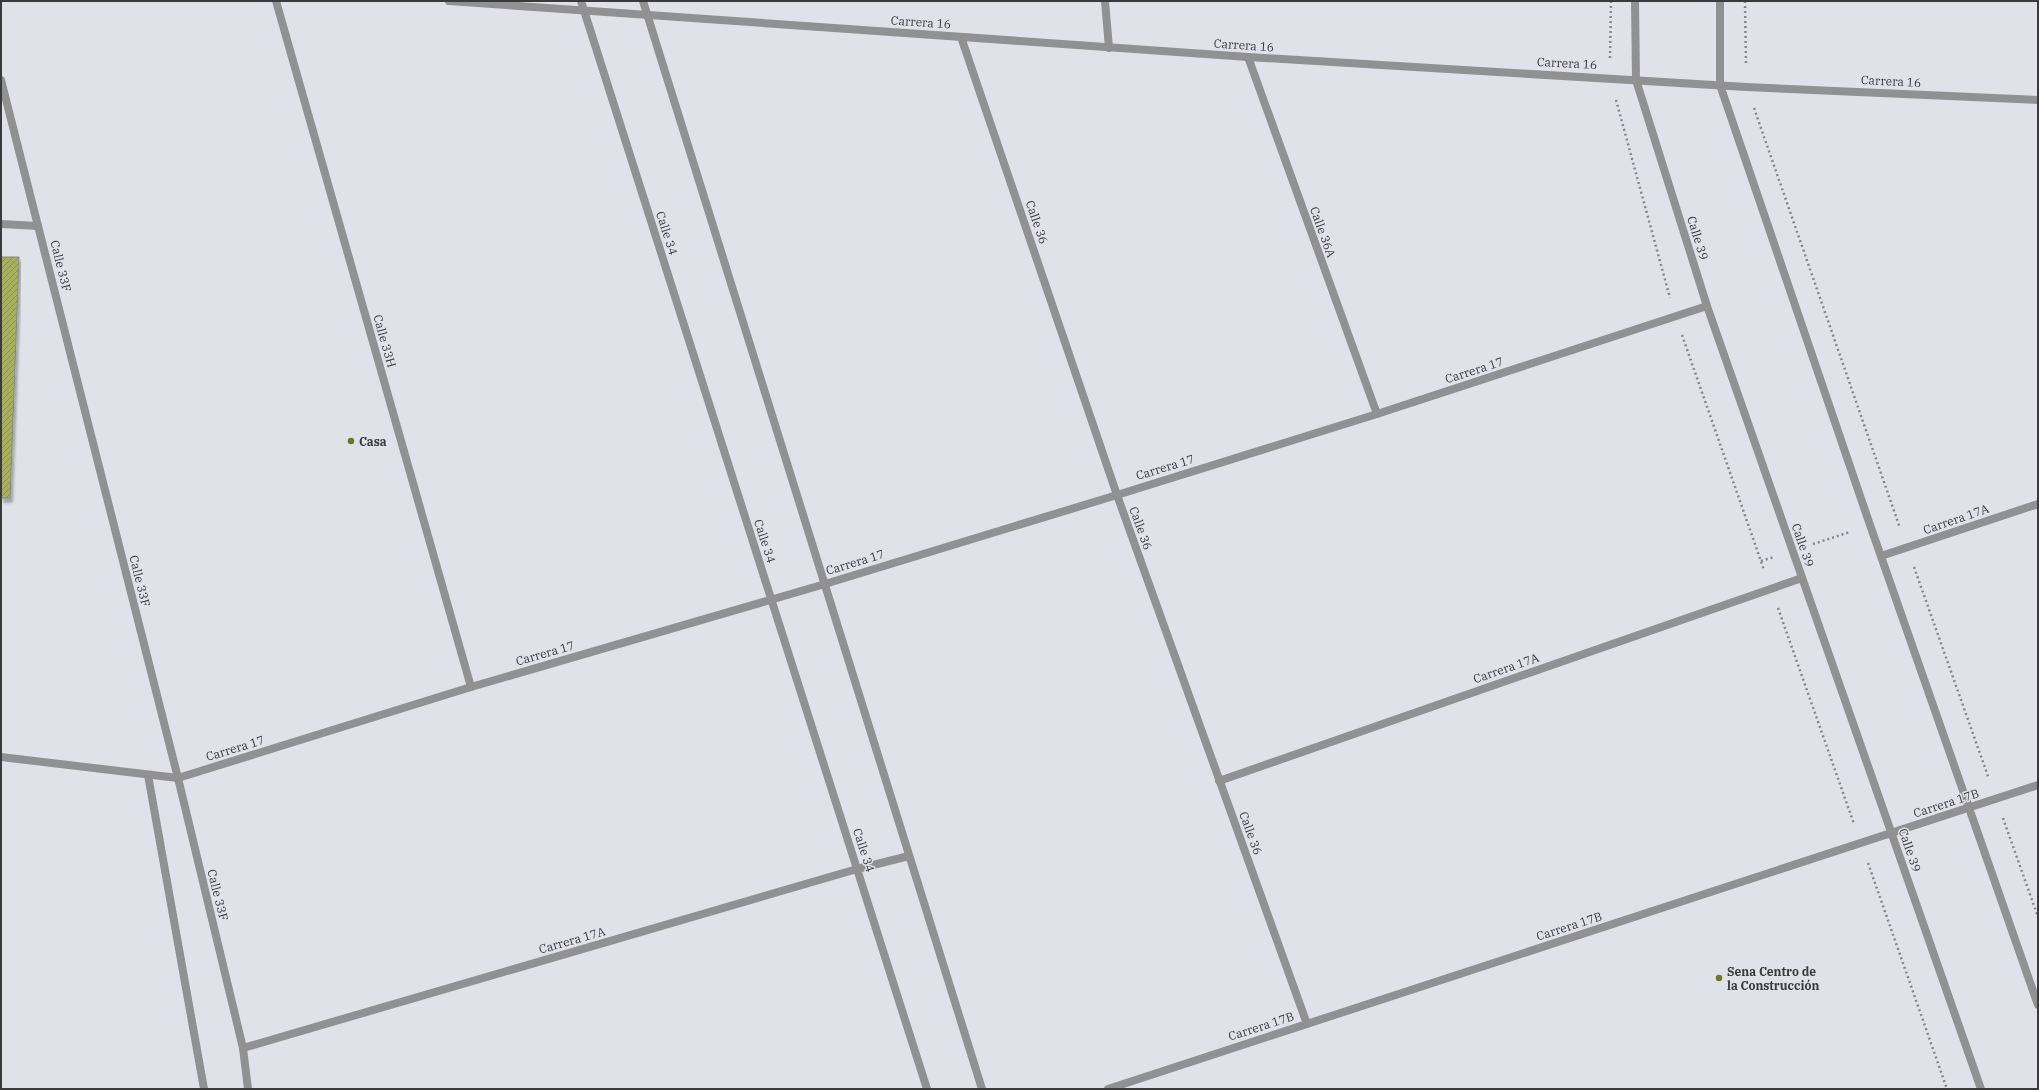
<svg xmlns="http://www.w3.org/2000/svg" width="2039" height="1090" viewBox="0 0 2039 1090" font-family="'IBM Plex Serif',serif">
<defs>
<pattern id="building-hatch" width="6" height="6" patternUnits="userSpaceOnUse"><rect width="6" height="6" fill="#a6b060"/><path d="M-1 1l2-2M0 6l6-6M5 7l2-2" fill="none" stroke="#889050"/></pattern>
<filter id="shadow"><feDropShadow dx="2.5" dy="4.5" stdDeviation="1" flood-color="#0004"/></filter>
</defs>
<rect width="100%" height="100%" fill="#e1e2e9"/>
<polygon fill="url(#building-hatch)" stroke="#858780" filter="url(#shadow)" points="1,257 19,257 10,498 1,498"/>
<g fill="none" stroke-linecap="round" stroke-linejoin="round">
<g stroke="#86868b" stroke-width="2.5" stroke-dasharray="2 3" stroke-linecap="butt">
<polyline points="1745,1 1746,66"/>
<polyline points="1610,58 1611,1"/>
<polyline points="1616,100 1670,298"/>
<polyline points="1754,108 1900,528"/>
<polyline points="1682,335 1764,570"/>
<polyline points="1813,544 1850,532"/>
<polyline points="1761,561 1774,557"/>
<polyline points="1914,567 1989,779"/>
<polyline points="1778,608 1854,824"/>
<polyline points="2003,818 2038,917"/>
<polyline points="1868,863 1947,1089"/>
</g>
<g stroke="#919194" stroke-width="8">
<polyline points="276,1 471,687"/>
<polyline points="1105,1 1109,48"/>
<polyline points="961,37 1117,495 1307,1024"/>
<polyline points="1248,57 1377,414"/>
<polyline points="1,80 178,778 243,1048 248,1089"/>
<polyline points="1,224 38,226"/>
<polyline points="1881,556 2038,504"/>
<polyline points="1,757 178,778 471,687 825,584 1117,495 1377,414 1707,306"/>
<polyline points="148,775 204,1089"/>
<polyline points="1219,781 1802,578"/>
<polyline points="243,1048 857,869 909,856"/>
<polyline points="1108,1089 2038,785"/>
</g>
<g stroke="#919194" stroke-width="8">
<polyline points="449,1 1248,57 1746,87 2038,100"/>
<polyline points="581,1 927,1089"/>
<polyline points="643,1 982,1089"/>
<polyline points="1635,1 1636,80 1707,306 1981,1089"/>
<polyline points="1720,1 1720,85 1870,525 2038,1005"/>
</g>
</g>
<g fill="#6f7721" stroke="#e1e2e9" stroke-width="1.5">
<circle cx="351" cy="441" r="4"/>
<circle cx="1719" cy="978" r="4"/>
</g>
<g text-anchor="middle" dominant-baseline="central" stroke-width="3" stroke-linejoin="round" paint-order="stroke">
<g font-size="12" fill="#3a3a3d" stroke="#e1e2e9">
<text transform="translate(921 22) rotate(4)">Carrera 16</text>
<text transform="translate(1244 45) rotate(4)">Carrera 16</text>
<text transform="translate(1567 63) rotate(3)">Carrera 16</text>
<text transform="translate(1891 81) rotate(3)">Carrera 16</text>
<text transform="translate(1037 222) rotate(71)">Calle 36</text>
<text transform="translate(1323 232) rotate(70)">Calle 36A</text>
<text transform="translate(667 233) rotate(72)">Calle 34</text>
<text transform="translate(1698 238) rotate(73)">Calle 39</text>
<text transform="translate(61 266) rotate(76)">Calle 33F</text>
<text transform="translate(385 341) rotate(74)">Calle 33H</text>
<text transform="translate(1474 370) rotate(-18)">Carrera 17</text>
<text transform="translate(1165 467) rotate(-17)">Carrera 17</text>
<text transform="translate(1956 519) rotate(-19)">Carrera 17A</text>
<text transform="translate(1141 528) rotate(70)">Calle 36</text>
<text transform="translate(765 541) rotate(72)">Calle 34</text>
<text transform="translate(1803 545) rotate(71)">Calle 39</text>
<text transform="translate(855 562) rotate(-17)">Carrera 17</text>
<text transform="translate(140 581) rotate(76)">Calle 33F</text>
<text transform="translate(545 653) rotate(-16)">Carrera 17</text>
<text transform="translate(1506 668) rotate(-19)">Carrera 17A</text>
<text transform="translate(235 748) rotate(-17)">Carrera 17</text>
<text transform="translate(1946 803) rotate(-18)">Carrera 17B</text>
<text transform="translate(1251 833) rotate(70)">Calle 36</text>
<text transform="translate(864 850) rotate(72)">Calle 34</text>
<text transform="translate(1910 850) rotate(71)">Calle 39</text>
<text transform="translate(218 895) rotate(76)">Calle 33F</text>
<text transform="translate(1569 926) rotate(-18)">Carrera 17B</text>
<text transform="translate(572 940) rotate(-16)">Carrera 17A</text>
<text transform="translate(1261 1026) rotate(-18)">Carrera 17B</text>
</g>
<g font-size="12" font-weight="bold" fill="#3a3a3d" stroke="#e1e2e9" text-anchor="start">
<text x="359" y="441">Casa</text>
<text x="1727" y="971">Sena Centro de<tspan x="1727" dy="14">la Construcción</tspan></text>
</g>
</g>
<rect width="2039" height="1090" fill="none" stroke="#3a3a3d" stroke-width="4"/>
</svg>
